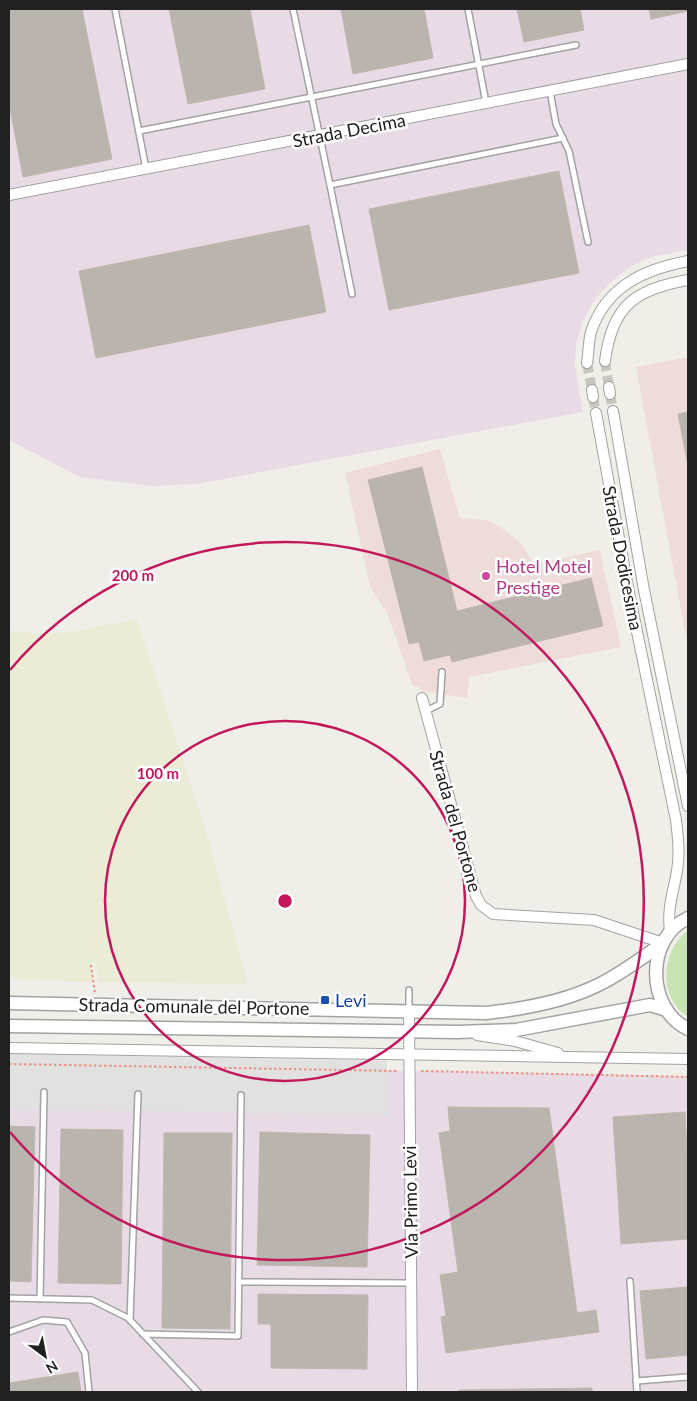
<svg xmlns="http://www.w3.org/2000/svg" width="697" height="1401" viewBox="0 0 697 1401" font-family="Lato,sans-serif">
<rect width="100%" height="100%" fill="#f0eee8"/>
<g fill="#efdcda">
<polygon points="688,357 688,636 686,637 636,367"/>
<polygon points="440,449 460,518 487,520 500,527 521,543 534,564 600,550 621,647 469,677 467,698 428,692 420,690 419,686 413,687 387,613 370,587 345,473"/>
</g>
<g fill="#e8dbe5">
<polygon points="9,9 688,9 688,250 651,257 632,266 612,281 596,298 582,323 576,345 575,366 583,412 197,484 151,486 80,477 9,440"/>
<polygon points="9,1063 688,1076 688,1392 9,1392"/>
</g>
<polygon fill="#eaecd6" points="137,619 205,828 248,984 98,982 96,964 91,961 92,982 9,979 9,631 44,634 71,632"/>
<path fill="#c9e4b4" d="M 688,930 L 688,1017 C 657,997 661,951 688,930 Z"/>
<polygon fill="#e1e1e1" points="9,1054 387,1061 388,1116 9,1108"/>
<g fill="#b9b4ae" stroke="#c0b6ac">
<polygon points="9,9 82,9 112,159 23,177 9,103"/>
<polygon points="169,9 250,9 265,89 188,104"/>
<polygon points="341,9 424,9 433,58 353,74"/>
<polygon points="517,9 580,9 584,30 524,42"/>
<polygon points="649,9 688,9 688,11 651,19"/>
<polygon points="559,171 579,273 389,310 369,209"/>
<polygon points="309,225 326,312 96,358 79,271"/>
<polygon points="688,412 688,461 687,461 678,414"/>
<polygon points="422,467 457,611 591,578 603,626 452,662 450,655 424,661 419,642 409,644 368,480"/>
<polygon points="448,1107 549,1108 577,1313 596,1310 599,1332 446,1353 441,1317 446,1316 440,1275 458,1272 439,1133 450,1131"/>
<polygon points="685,1112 688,1172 688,1239 621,1244 613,1117"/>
<polygon points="9,1126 35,1127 31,1282 9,1281"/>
<polygon points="61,1129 123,1130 121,1284 58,1283"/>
<polygon points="260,1132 370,1135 367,1267 257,1265"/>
<polygon points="164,1133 232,1133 230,1329 162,1328"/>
<polygon points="688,1287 688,1355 646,1359 640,1291"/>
<polygon points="258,1294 368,1295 367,1369 271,1368 271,1324 258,1324"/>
<polygon points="78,1372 81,1392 9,1392 9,1383"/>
<polygon points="592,1388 592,1392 459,1392 459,1390"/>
</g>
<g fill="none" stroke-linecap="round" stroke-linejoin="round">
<g stroke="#c7c5c0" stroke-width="10" stroke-dasharray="10 5" stroke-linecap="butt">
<polyline points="605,361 609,387"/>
<polyline points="587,363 592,390"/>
<polyline points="610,394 613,411"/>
<polyline points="593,397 596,413"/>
</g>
<defs>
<g id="service">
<polyline points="115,9 146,169"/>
<polyline points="293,9 330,185"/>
<polyline points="468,9 486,103"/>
<polyline points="550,91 556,124 569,151 588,242"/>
<polyline points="139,131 576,45"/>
<polyline points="352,294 330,185 563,138"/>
<polyline points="426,711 440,704 442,672"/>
<polyline points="409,990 409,1011"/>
<polyline points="630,1281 637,1392"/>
<polyline points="239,1282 410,1283"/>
<polyline points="9,1298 92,1300 128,1318 198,1392"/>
<polyline points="40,1299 44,1092"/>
<polyline points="130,1320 138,1094"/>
<polyline points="9,1332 43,1320 67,1322 85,1353 89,1392"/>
<polyline points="143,1334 238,1336 241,1095"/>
<polyline points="636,1381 688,1377"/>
</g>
<g id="minor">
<polyline points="9,195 688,64"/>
<path d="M 605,361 C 612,306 635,289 688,280"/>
<path d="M 587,363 C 589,352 588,339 592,329 C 608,285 646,269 688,261"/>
<polyline points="609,387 610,394"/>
<polyline points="592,390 593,397"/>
<polyline points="613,411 644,590 688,806"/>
<path d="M 596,413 L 629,593 L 676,820 C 678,837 680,854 677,871 C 673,894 667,907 670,932"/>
<polyline points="422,698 476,896 481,905 493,914 594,920 663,943"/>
<polyline points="409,1012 412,1392"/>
<polyline points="477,1035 515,1041 558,1053"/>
<polyline points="9,1048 688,1059"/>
</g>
<g id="tertiary">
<path d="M 688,918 C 645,938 646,1009 688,1029"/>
<path d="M 9,1003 L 486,1013 C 523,1009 564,1002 598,985 C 621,974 642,958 663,943"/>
<polyline points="9,1026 457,1032 516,1030 650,1005 667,1010"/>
</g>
</defs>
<use href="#service" stroke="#a2a2a2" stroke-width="8"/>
<use href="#minor" stroke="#a2a2a2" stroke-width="12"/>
<use href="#tertiary" stroke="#a2a2a2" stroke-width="15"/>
<g stroke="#ec8f7e" stroke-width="2" stroke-dasharray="2.5 2.5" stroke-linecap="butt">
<polyline points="91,965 95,994"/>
<polyline points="9,1064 398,1071"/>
<polyline points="421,1071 688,1077"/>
</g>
<use href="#service" stroke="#fff" stroke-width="5"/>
<use href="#minor" stroke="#fff" stroke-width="10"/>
<use href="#tertiary" stroke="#fff" stroke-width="12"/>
</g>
<g fill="none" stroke="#c2185b" stroke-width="2.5">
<circle cx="285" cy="901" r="180"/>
<path d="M10 670A359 359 0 1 1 10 1132"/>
</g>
<circle fill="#d1479c" stroke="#fff" stroke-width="2" cx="486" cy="576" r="5"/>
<rect fill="#1a4fb4" stroke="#fff" stroke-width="2" x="320" y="995" width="10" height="10" rx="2.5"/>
<g text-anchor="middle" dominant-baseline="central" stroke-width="5" stroke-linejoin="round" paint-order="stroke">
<g font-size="18" fill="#212121" stroke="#fff">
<text transform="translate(349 130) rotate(-11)">Strada Decima</text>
<text transform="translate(623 558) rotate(79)">Strada Dodicesima</text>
<text transform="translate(456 821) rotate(74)">Strada del Portone</text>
<text transform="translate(194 1006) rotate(1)">Strada Comunale del Portone</text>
<text transform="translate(410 1202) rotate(-91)">Via Primo Levi</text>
</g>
<g font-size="18" fill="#b23c85" stroke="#fff" text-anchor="start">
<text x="496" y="566">Hotel Motel<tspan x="496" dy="21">Prestige</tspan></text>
</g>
<g font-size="18" fill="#164399" stroke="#fff" text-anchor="start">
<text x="335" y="1000">Levi</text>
</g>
</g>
<circle cx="285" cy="901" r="8" fill="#c2185b" stroke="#fff" stroke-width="2.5"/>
<g font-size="15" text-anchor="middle" font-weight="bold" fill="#c2185b" stroke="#fff" stroke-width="5" stroke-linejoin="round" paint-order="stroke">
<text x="133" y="581">200 m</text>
<text x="158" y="779">100 m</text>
</g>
<rect width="697" height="1401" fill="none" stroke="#212121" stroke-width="20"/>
<g transform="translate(45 1356) rotate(148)" stroke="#ffffff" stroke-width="4" paint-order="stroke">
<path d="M0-4L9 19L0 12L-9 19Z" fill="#212121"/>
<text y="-8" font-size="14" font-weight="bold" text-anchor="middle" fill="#212121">N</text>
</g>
</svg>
